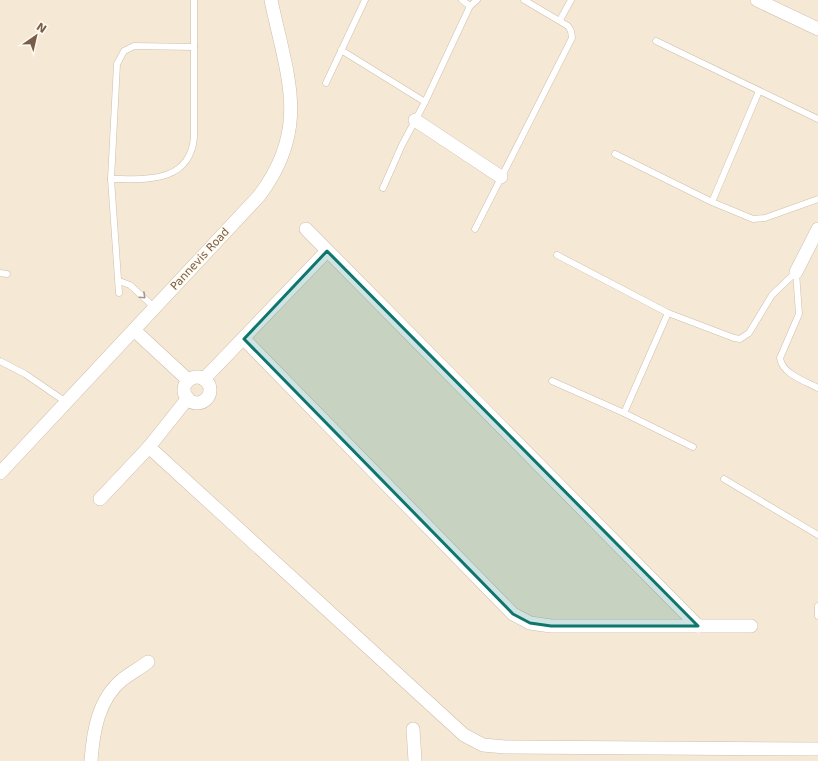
<svg xmlns="http://www.w3.org/2000/svg" width="818" height="761" viewBox="0 0 818 761" font-family="'DejaVu Sans',sans-serif">
<rect width="100%" height="100%" fill="#fdf6e7"/>
<rect fill="#f5e9d5" x="0" y="0" width="818" height="761"/>
<g fill="none" stroke-linecap="round" stroke-linejoin="round">
<defs>
<g id="lane">
<polyline points="462,0 470,6"/>
<polyline points="560,20 571,0"/>
<polyline points="656,41 818,119"/>
<polyline points="341,50 425,102"/>
<polyline points="326,83 365,0"/>
<polyline points="615,154 712,202 753,219 765,218 818,199"/>
<path d="M 111,179 C 145,179 190,184 194,137 L 194,0"/>
<polyline points="383,188 402,145 425,102 470,6 477,0"/>
<polyline points="712,202 759,91"/>
<polyline points="475,229 572,38 571,31 568,26 524,0"/>
<polyline points="557,255 668,313 734,338 740,339 749,333 772,295 796,272"/>
<path d="M 796,272 L 799,314 L 780,358 C 782,374 805,381 818,388"/>
<polyline points="0,273 7,274"/>
<polyline points="119,281 130,285 155,308"/>
<polyline points="119,293 111,179 117,64 124,51 134,46 194,47"/>
<polyline points="0,361 25,374 66,402"/>
<polyline points="552,381 624,413 693,447"/>
<polyline points="624,413 668,313"/>
<polyline points="724,479 818,535"/>
<polyline points="818,606 818,616"/>
</g>
<g id="street">
<polyline points="757,0 818,29"/>
<polyline points="415,120 501,177"/>
<polyline points="306,229 698,626"/>
<polyline points="796,272 818,229"/>
<polyline points="134,330 188,380"/>
<polyline points="244,339 513,614 530,623 551,626 751,626"/>
<circle cx="197" cy="390" r="13"/>
<polyline points="204,379 327,251"/>
<polyline points="149,447 464,735 483,745 505,747 818,749"/>
<path d="M 0,473 L 259,196 C 311,127 287,77 271,0"/>
<polyline points="100,499 149,447 188,398"/>
<polyline points="413,729 415,761"/>
<path d="M 91,761 C 93,732 98,699 123,679 C 131,673 140,668 148,662"/>
</g>
</defs>
<use href="#lane" stroke="#cfbeac" stroke-width="7"/>
<use href="#street" stroke="#cfbeac" stroke-width="14"/>
<use href="#lane" stroke="#fff" stroke-width="6"/>
<use href="#street" stroke="#fff" stroke-width="13"/>
</g>
<defs><path id="oneway-chevron" d="M-2-3.5L2.5 0L-2 3.5" fill="none" stroke-width="1.6" stroke-linecap="round" stroke-linejoin="round"/></defs>
<use stroke="#a79689" href="#oneway-chevron" transform="translate(143 296) rotate(43)"/>
<path fill="#0f766e" fill-opacity="0.2" stroke="#0f766e" stroke-width="3" stroke-linejoin="round" d="M 327,251 L 698,626 L 551,626 L 530,623 L 513,614 L 244,339 Z"/>
<g text-anchor="middle" dominant-baseline="central" stroke-width="3" stroke-linejoin="round" paint-order="stroke">
<g font-size="11" fill="#785e4a" stroke="#fffaee">
<text transform="translate(200 259) rotate(-47)">Pannevis Road</text>
</g>
</g>
<g transform="translate(36 36) rotate(34)" stroke="#fffaee" stroke-width="3" paint-order="stroke">
<path d="M0-3L7 15L0 10L-7 15Z" fill="#785e4a"/>
<text y="-6" font-size="11" font-weight="bold" text-anchor="middle" fill="#785e4a">N</text>
</g>
</svg>
